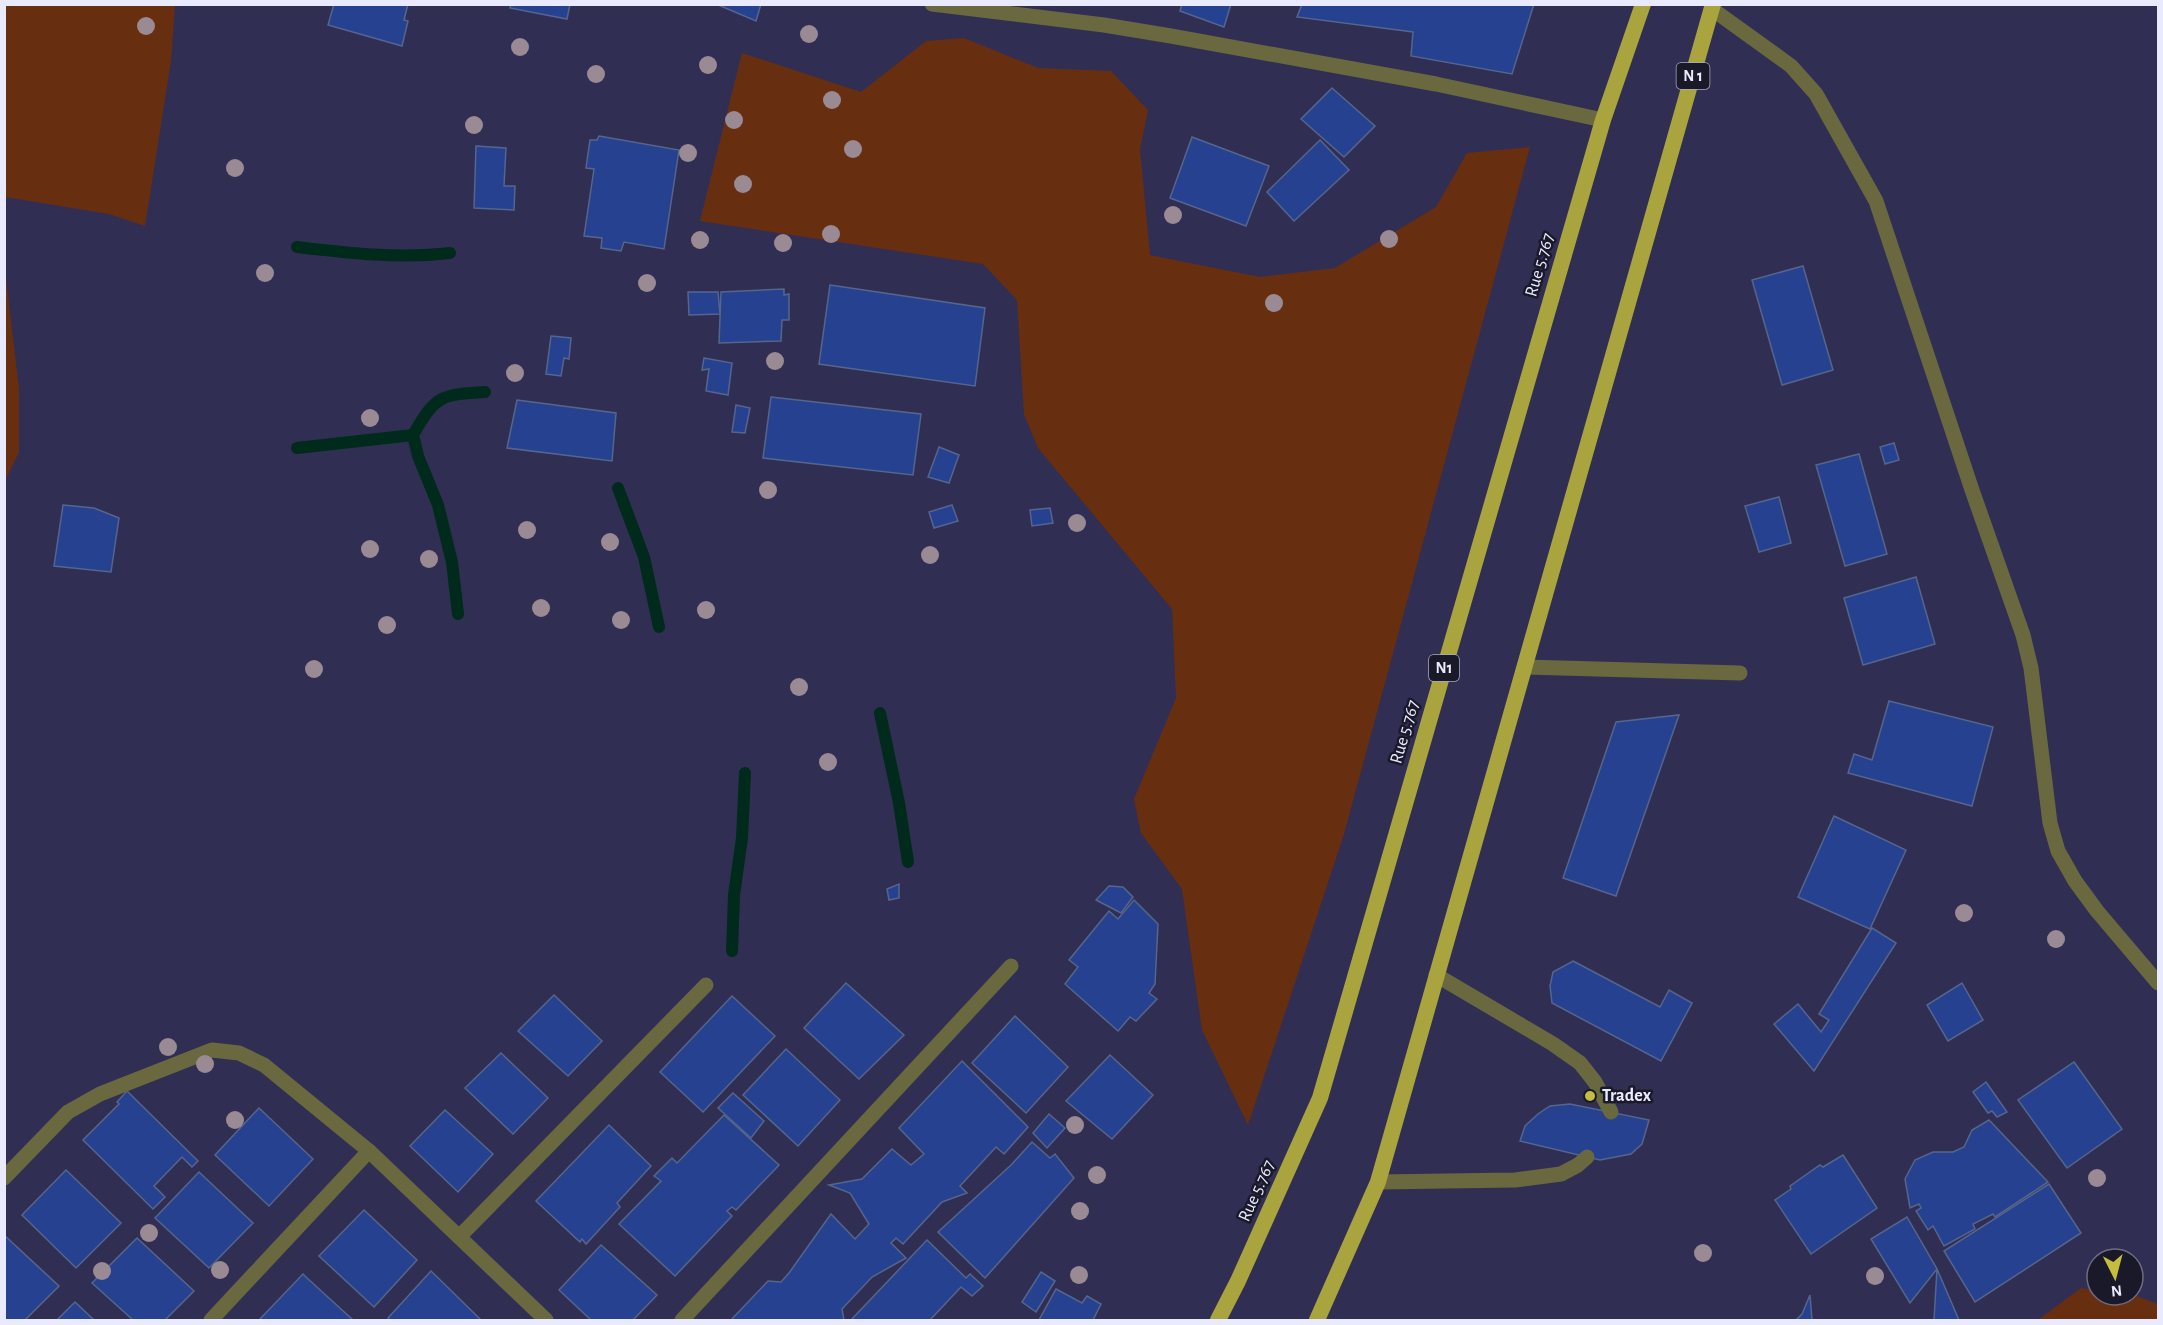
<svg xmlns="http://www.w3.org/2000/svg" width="2163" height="1325" viewBox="0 0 2163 1325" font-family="'Alegreya Sans',sans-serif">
<rect width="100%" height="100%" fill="#312e53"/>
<g fill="#672f10">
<polygon points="4,5 175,5 171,61 145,226 109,214 5,197"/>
<polygon points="964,38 1038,68 1111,71 1148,110 1140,149 1150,255 1260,277 1335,268 1436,207 1467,153 1530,147 1344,834 1248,1125 1202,1030 1182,889 1141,833 1134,799 1176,698 1172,609 1038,448 1024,414 1017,300 983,264 700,221 742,53 861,92 926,41"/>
<polygon points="5,270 19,389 19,452 5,481"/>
<polygon points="2081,1288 2097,1290 2097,1295 2134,1295 2158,1304 2158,1320 2038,1320"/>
</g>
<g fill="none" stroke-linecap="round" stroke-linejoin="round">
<g stroke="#002a1c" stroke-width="12">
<path d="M 297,247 C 348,253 398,259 450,253"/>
<polyline points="297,448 413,435"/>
<polyline points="618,488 644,557 659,627"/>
<path d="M 458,614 L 452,562 L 438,505 L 418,456 L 413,435 C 436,395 440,395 485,392"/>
<polyline points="880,713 899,803 908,862"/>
<polyline points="732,951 734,895 742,838 745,773"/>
</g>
</g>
<g fill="#26418f" stroke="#55658c" stroke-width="1.5">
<polygon points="334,4 408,4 404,20 408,21 402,46 328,25"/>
<polygon points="511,4 570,4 567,19 510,8"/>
<polygon points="716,4 761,4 756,21"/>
<polygon points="1182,4 1231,4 1224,27 1180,11"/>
<polygon points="1302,4 1534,4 1512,74 1411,56 1413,32 1297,17"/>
<polygon points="1332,88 1375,126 1344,157 1301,119"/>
<polygon points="599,136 679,150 664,249 624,242 621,251 601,248 602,238 584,236 594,169 586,168 590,140 597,140"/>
<polygon points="1192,137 1269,166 1246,226 1170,198"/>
<polygon points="1320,140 1349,170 1294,221 1267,192"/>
<polygon points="476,146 506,148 504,186 515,186 514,210 474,208"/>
<polygon points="1803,266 1833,370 1782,385 1752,280"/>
<polygon points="830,285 985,308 975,386 819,364"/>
<polygon points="784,289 784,295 789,294 789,320 782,320 781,341 719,343 721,292"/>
<polygon points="688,292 718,292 720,314 689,315"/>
<polygon points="551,336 571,338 569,359 564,358 561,376 546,374"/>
<polygon points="704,358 732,363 728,395 706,391 709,369 702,370"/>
<polygon points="771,397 921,414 913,475 763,458"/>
<polygon points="517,400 616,413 612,461 507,448"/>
<polygon points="736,405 750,408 745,433 732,432"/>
<polygon points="1894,443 1899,460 1885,464 1880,447"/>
<polygon points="939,447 959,455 949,483 928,477"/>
<polygon points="1859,454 1887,554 1845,566 1816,465"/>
<polygon points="1779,497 1791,543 1759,552 1745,506"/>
<polygon points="63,505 94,508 119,518 111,572 54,566"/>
<polygon points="952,505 958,521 934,528 929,512"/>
<polygon points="1050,508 1053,523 1032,526 1030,510"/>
<polygon points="1916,577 1935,644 1863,665 1844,598"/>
<polygon points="1889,701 1993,727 1972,806 1848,773 1854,754 1872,760"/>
<polygon points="1679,715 1616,896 1563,878 1616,722"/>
<polygon points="1834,816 1906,850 1870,929 1798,897"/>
<polygon points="899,884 899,898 889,900 887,889"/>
<polygon points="1109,886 1123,887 1133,897 1121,913 1096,900"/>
<polygon points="1134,900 1158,924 1155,984 1149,993 1157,999 1136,1021 1130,1017 1118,1031 1065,984 1078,967 1069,960 1109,911 1118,919"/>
<polygon points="1872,928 1896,943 1814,1071 1774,1024 1798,1004 1821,1032 1829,1020 1819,1014"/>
<polygon points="1573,961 1660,1007 1669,990 1692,1003 1661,1061 1552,1003 1550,986 1553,972"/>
<polygon points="846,983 904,1035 859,1079 804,1028"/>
<polygon points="1962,983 1983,1020 1948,1041 1927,1005"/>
<polygon points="554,995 602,1041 568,1076 518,1031"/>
<polygon points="732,996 775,1036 703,1112 660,1072"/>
<polygon points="1015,1016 1068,1067 1026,1113 972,1063"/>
<polygon points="786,1049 840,1100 798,1146 743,1095"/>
<polygon points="501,1053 548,1098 513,1134 465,1088"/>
<polygon points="1110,1055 1153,1095 1112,1139 1066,1101"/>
<polygon points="962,1061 1028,1127 1004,1154 996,1147 960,1186 967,1193 942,1202 903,1244 896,1238 891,1243 906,1258 872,1277 842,1309 844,1320 731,1320 768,1281 781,1282 789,1273 831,1214 855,1239 869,1224 850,1193 829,1185 862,1179 892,1149 911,1165 924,1154 899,1128"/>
<polygon points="2074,1062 2122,1129 2067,1168 2018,1100"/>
<polygon points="1986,1082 2007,1112 1997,1117 1992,1111 1988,1113 1973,1092"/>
<polygon points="127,1091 198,1161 192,1167 182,1157 154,1186 165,1197 153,1209 83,1140 119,1104 117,1102"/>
<polygon points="733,1093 764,1121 751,1138 718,1108"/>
<polygon points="1570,1104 1649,1120 1642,1144 1631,1154 1600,1160 1520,1141 1525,1126 1538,1114 1550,1106"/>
<polygon points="259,1108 313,1159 269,1206 215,1155"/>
<polygon points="445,1110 493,1154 458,1192 410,1146"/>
<polygon points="1049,1114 1065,1128 1047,1148 1033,1133"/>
<polygon points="724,1115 779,1165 736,1210 732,1207 727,1211 732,1216 675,1276 619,1224 661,1181 654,1176 672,1158 677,1163"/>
<polygon points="1989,1120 2048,1182 1995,1217 1993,1214 1973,1224 1975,1229 1944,1246 1933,1226 1928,1230 1916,1211 1921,1208 1919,1204 1910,1208 1905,1179 1915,1160 1933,1152 1953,1152 1964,1147 1972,1130"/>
<polygon points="609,1125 651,1166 617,1203 620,1207 586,1244 582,1239 580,1242 536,1201"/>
<polygon points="1032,1142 1050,1158 1055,1154 1074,1178 985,1278 938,1232 1011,1165"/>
<polygon points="1843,1155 1877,1208 1811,1254 1775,1200 1791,1189 1790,1186 1820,1165 1823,1167"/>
<polygon points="66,1170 121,1223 76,1268 22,1215"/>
<polygon points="199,1172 253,1223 209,1268 155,1218"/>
<polygon points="2049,1184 2081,1233 1975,1302 1944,1251"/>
<polygon points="364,1210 417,1260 374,1307 319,1256"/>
<polygon points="1907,1217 1937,1269 1910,1303 1871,1239"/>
<polygon points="4,1235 59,1286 25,1320 4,1320"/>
<polygon points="137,1238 194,1291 165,1320 133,1320 92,1283"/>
<polygon points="927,1240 966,1278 970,1274 983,1286 972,1296 961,1287 930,1320 851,1320"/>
<polygon points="601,1245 657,1295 633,1320 591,1320 559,1290"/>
<polygon points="1937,1269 1959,1320 1934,1320"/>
<polygon points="431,1271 477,1316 481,1320 390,1320 388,1318"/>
<polygon points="1041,1272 1055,1281 1036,1312 1022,1302"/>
<polygon points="303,1274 307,1278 353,1320 262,1320 260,1319"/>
<polygon points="1056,1289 1082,1303 1087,1296 1101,1304 1093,1320 1039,1320"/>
<polygon points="1810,1295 1812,1320 1796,1320 1802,1314"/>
<polygon points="75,1302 94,1320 57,1320"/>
</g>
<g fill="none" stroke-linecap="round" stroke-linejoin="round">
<g stroke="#6a683e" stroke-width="15">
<polyline points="1436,975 1553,1044 1580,1063 1595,1082 1611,1112"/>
<polyline points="1378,1182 1515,1180 1561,1174 1578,1165 1587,1157"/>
</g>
<g stroke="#6a683e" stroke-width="15">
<polyline points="932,4 1104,25 1171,36 1436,84 1603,120"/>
<polyline points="1712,9 1791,66 1816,94 1876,201 1972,490 2023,635 2031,668 2050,823 2058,851 2075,881 2097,911 2158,983"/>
<polyline points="1525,667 1740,673"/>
<polyline points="4,1178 68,1112 100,1094 212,1050 239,1053 264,1065 369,1151 546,1320"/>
<polyline points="459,1237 706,985"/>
<polyline points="211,1320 369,1151"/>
<polyline points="682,1320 1011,966"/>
</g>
<g stroke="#aaa43e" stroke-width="16">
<polyline points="1218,1320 1238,1281 1320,1098 1603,120 1643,4"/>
<polyline points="1317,1320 1378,1182 1713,4"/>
</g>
</g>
<g fill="#9a8a94">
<circle cx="146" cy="26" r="9"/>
<circle cx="809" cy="34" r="9"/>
<circle cx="520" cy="47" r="9"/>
<circle cx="708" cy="65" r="9"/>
<circle cx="596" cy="74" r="9"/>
<circle cx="832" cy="100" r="9"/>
<circle cx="734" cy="120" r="9"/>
<circle cx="474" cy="125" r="9"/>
<circle cx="853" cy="149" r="9"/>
<circle cx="688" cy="153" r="9"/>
<circle cx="235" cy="168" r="9"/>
<circle cx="743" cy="184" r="9"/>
<circle cx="1173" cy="215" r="9"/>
<circle cx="831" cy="234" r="9"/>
<circle cx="1389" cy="239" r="9"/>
<circle cx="700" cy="240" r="9"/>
<circle cx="783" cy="243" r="9"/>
<circle cx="265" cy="273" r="9"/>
<circle cx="647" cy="283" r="9"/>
<circle cx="1274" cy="303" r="9"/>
<circle cx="775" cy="361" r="9"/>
<circle cx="515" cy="373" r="9"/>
<circle cx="370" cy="418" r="9"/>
<circle cx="768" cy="490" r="9"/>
<circle cx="1077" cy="523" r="9"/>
<circle cx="527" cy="530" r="9"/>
<circle cx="610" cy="542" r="9"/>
<circle cx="370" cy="549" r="9"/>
<circle cx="930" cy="555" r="9"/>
<circle cx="429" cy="559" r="9"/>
<circle cx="541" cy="608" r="9"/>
<circle cx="706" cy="610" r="9"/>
<circle cx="621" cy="620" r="9"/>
<circle cx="387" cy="625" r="9"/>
<circle cx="314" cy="669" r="9"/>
<circle cx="799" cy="687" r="9"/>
<circle cx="828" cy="762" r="9"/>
<circle cx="1964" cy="913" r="9"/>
<circle cx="2056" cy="939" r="9"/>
<circle cx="168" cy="1047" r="9"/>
<circle cx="205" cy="1064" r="9"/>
<circle cx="235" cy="1120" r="9"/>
<circle cx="1075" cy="1125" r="9"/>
<circle cx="1097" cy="1175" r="9"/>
<circle cx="2097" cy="1178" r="9"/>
<circle cx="1080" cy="1211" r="9"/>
<circle cx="149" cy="1233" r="9"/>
<circle cx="1703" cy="1253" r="9"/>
<circle cx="220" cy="1270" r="9"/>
<circle cx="102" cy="1271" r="9"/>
<circle cx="1079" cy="1275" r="9"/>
<circle cx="1875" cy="1276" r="9"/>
</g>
<circle fill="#c4bd3e" stroke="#1a192a" stroke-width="2" cx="1590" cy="1096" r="6"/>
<g text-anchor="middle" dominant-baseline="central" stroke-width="5" stroke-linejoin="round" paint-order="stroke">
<g fill="#1a192a" stroke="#acabbe" stroke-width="1.5">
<rect x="1676.5" y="63" width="33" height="26" rx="4.5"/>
<rect x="1429" y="655" width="30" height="26" rx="4.5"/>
</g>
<g font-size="16" font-weight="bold" fill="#eaeafe">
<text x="1693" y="76">N 1</text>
<text x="1444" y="668">N1</text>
</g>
<g font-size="18" fill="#eaeafe" stroke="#1a192a">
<text transform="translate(1540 265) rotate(-74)">Rue 5.767</text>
<text transform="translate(1405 732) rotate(-74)">Rue 5.767</text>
<text transform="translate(1257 1191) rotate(-66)">Rue 5.767</text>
</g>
<g font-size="18" font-weight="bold" fill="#eaeafe" stroke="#1a192a" text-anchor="start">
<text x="1602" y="1096">Tradex</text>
</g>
</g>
<rect width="2163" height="1325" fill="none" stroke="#eaeafe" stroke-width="12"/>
<g transform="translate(2115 1277) rotate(174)"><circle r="28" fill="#1a192a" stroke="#6d6d7f" stroke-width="1.5"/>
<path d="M0-4.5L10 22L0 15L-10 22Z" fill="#c4bd3e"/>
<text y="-9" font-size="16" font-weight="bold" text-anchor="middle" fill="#eaeafe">N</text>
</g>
</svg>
